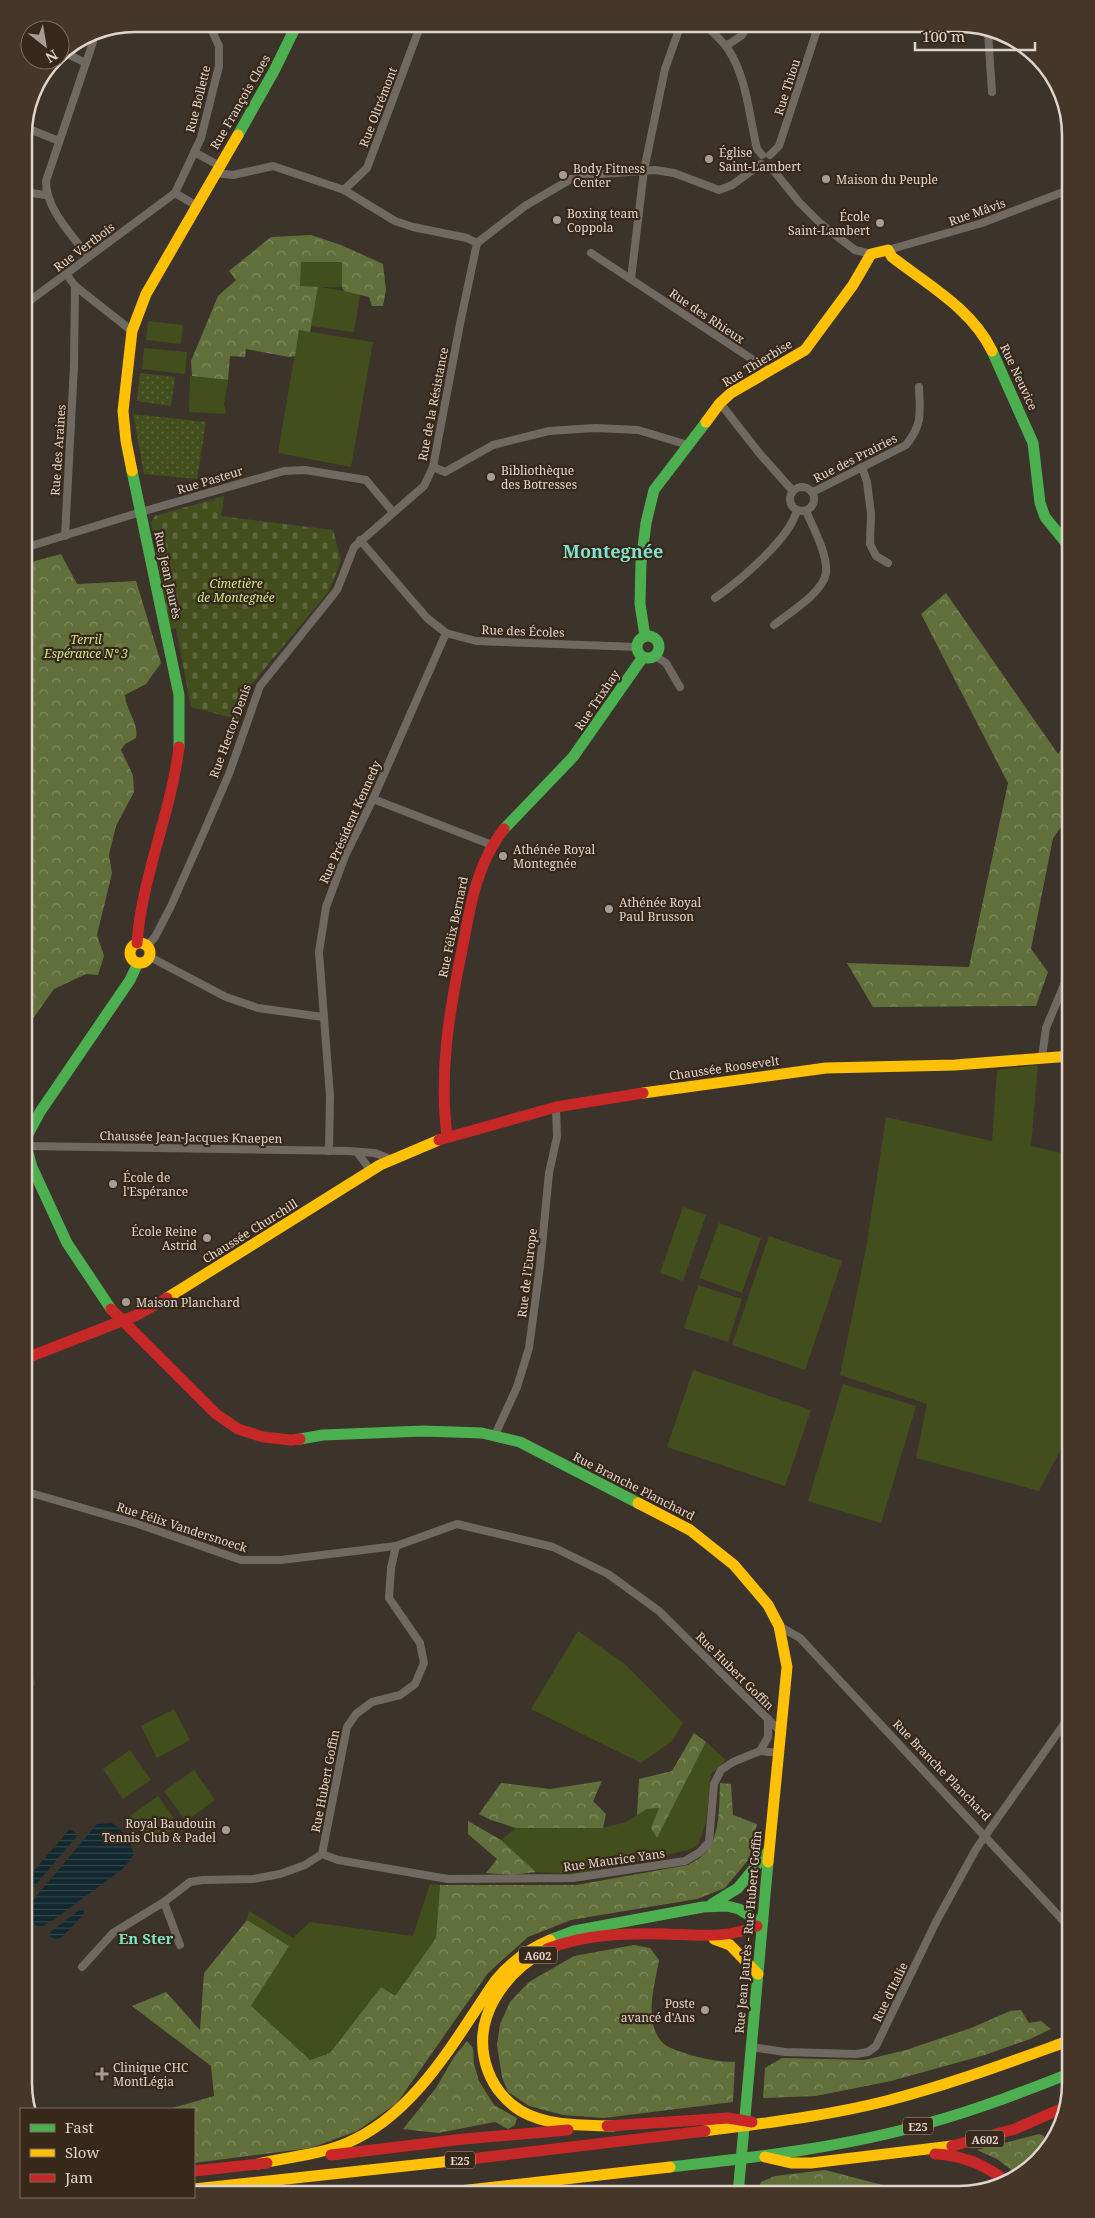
<svg xmlns="http://www.w3.org/2000/svg" width="1095" height="2218" viewBox="0 0 1095 2218" font-family="'Noto Serif',serif">
<defs>
<pattern id="forest-crowns" width="20" height="18" patternUnits="userSpaceOnUse" patternTransform="scale(1.25)"><rect width="20" height="18" fill="#61703b"/><path d="M2 6a3 3 0 1 1 6 0M12 15a3 3 0 1 1 6 0" fill="none" stroke="#7f8a5f"/></pattern>
<pattern id="cemetery-stones" width="16" height="16" patternUnits="userSpaceOnUse" patternTransform="scale(1.25)"><rect width="16" height="16" fill="#424f1d"/><path d="M2 7V4a2 2 0 0 1 4 0v3zM10 15v-3a2 2 0 0 1 4 0v3z" fill="#5d673d"/></pattern>
<pattern id="park-dots" width="8" height="8" patternUnits="userSpaceOnUse" patternTransform="scale(1.25)"><rect width="8" height="8" fill="#424f1d"/><path d="M2 2h.1M6 6h.1" fill="none" stroke="#5d673d" stroke-width="1.8" stroke-linecap="round"/></pattern>
<pattern id="water-rules" width="6" height="5" patternUnits="userSpaceOnUse" patternTransform="scale(1.25)"><rect width="6" height="5" fill="#11282e"/><path d="M0 2.5h6" fill="none" stroke="#33464b"/></pattern>
</defs>
<rect width="100%" height="100%" fill="#3c332b"/>
<g fill="#424f1d">
<polygon points="300,262 343,262 342,287 321,287 360,294 354,332 311,326 318,287 300,287"/>
<polygon points="148,321 183,325 181,344 146,340"/>
<polygon points="299,330 373,342 351,467 278,453"/>
<polygon points="144,348 187,352 185,374 142,369"/>
<polygon points="190,376 228,380 224,405 226,410 225,414 189,412"/>
<polygon points="1038,1065 1031,1146 1071,1155 1071,1430 1039,1491 916,1458 927,1404 840,1375 866,1249 886,1117 992,1141 997,1070"/>
<polygon points="683,1207 706,1215 683,1281 660,1273"/>
<polygon points="719,1223 761,1238 742,1293 699,1278"/>
<polygon points="769,1236 842,1261 805,1370 732,1345"/>
<polygon points="698,1285 742,1299 728,1342 684,1328"/>
<polygon points="693,1370 811,1410 785,1486 667,1447"/>
<polygon points="843,1384 916,1406 881,1523 808,1501"/>
<polygon points="578,1631 626,1665 683,1723 672,1741 641,1763 531,1709"/>
<polygon points="24,1658 27,1660 35,1683 34,1686 25,1689"/>
<polygon points="174,1709 190,1740 157,1758 141,1726"/>
<polygon points="706,1742 726,1760 711,1774 706,1822 698,1845 689,1850 577,1874 536,1872 501,1840 516,1828 603,1828 626,1822 647,1809 659,1808 657,1838"/>
<polygon points="130,1750 151,1780 123,1799 103,1769"/>
<polygon points="194,1770 215,1800 186,1821 164,1791"/>
<polygon points="158,1796 179,1825 150,1845 130,1816"/>
<polygon points="430,1884 440,1885 436,1938 394,1997 381,1987 330,2053 309,2060 250,2006 289,1946 247,1920 249,1911 293,1938 310,1922 413,1936"/>
</g>
<g fill="url(#forest-crowns)">
<polygon points="311,235 341,245 383,264 386,290 383,306 372,306 369,297 344,291 342,287 342,262 301,262 300,286 318,287 310,332 299,330 295,356 289,357 246,349 245,357 230,356 228,380 192,376 191,361 218,296 236,280 229,271 271,237"/>
<path d="M 61,554 L 77,584 L 136,581 L 161,663 L 146,684 L 125,695 C 126,711 139,722 136,738 L 125,744 L 121,750 L 133,775 L 134,792 L 116,826 L 109,855 L 112,873 L 97,935 L 104,956 L 98,975 L 86,974 L 54,989 L 24,1031 L 24,564 Z"/>
<polygon points="946,593 1058,754 1068,739 1071,739 1071,814 1053,838 1031,949 1048,972 1036,1006 873,1007 847,963 969,967 1008,783 921,614"/>
<polygon points="694,1733 706,1742 657,1838 651,1828 659,1808 647,1809 637,1815 639,1779 672,1771"/>
<polygon points="602,1781 593,1801 606,1814 603,1828 516,1828 491,1820 479,1814 501,1783 550,1789"/>
<path d="M 720,1783 L 731,1784 L 733,1815 L 757,1824 L 749,1859 L 725,1888 L 697,1899 L 571,1920 L 528,1937 L 488,1973 L 397,2103 L 357,2131 L 311,2148 L 194,2163 L 194,2109 L 169,2109 L 214,2096 L 211,2066 L 132,2006 L 166,1992 L 200,2030 L 204,1973 L 247,1920 L 289,1946 L 251,2006 L 310,2060 L 330,2053 L 381,1987 L 395,1996 L 436,1938 L 440,1885 L 576,1885 L 688,1865 C 692,1862 698,1860 701,1857 C 721,1841 719,1806 720,1783 Z"/>
<polygon points="468,1821 501,1840 536,1872 512,1875 486,1873 497,1859 468,1834"/>
<path d="M 634,1945 L 650,1948 L 659,1960 C 655,1984 643,2021 662,2042 C 667,2048 682,2052 690,2055 C 706,2059 719,2062 735,2062 L 733,2102 L 604,2118 L 563,2115 L 529,2106 L 508,2092 L 502,2077 L 497,2045 L 500,2024 L 510,2002 L 529,1982 L 574,1956 Z"/>
<polygon points="1021,2010 1029,2023 1041,2021 1051,2029 1030,2039 985,2055 891,2081 816,2096 763,2098 765,2068 782,2058 865,2060 906,2050 971,2028 1010,2011"/>
<polygon points="467,2041 473,2048 474,2064 479,2081 494,2105 517,2118 515,2125 508,2129 495,2122 438,2133 403,2129 436,2088 454,2057"/>
<polygon points="1039,2134 1044,2136 1045,2146 1044,2152 1017,2174 997,2159 977,2150"/>
<polygon points="825,2170 890,2187 905,2194 759,2194 758,2189 761,2182 775,2176"/>
</g>
<polygon fill="url(#cemetery-stones)" points="224,496 221,516 333,530 341,561 329,591 251,685 240,720 191,707 176,628 170,629 151,522 155,516"/>
<g fill="url(#park-dots)">
<polygon points="140,373 175,377 171,406 137,401"/>
<polygon points="133,414 206,422 197,479 144,474"/>
</g>
<g fill="url(#water-rules)">
<path d="M 112,1823 C 124,1830 129,1841 134,1854 L 124,1868 L 52,1921 L 42,1926 L 36,1926 L 29,1917 L 33,1900 L 97,1824 Z"/>
<polygon points="70,1829 78,1835 32,1889 24,1882"/>
<polygon points="82,1908 84,1912 83,1915 61,1938 55,1939 51,1937 50,1932"/>
</g>
<g fill="none" stroke-linecap="round" stroke-linejoin="round">
<g stroke="#706962" stroke-width="8">
<path d="M 704,24 C 712,32 721,39 728,49 C 747,78 749,115 757,149 L 762,155"/>
<polyline points="988,32 992,92"/>
<polyline points="726,46 741,36 750,24"/>
<polyline points="63,52 86,63"/>
<polyline points="24,127 59,141"/>
<polyline points="194,152 220,166"/>
<polyline points="770,155 779,146 816,33 822,24"/>
<polyline points="770,166 799,202 821,224 855,250 871,254"/>
<polyline points="216,173 233,175 273,166 344,190 395,221 413,227 467,238 477,243"/>
<polyline points="344,190 367,168 421,24"/>
<polyline points="24,192 46,195"/>
<polyline points="175,193 201,138 219,66 219,46 212,31 205,24"/>
<polyline points="477,243 525,206 571,179 589,175 655,170 674,173 719,190 732,185 761,164"/>
<polyline points="888,250 982,223 1071,189"/>
<polyline points="591,253 770,371"/>
<path d="M 88,257 C 72,234 46,210 46,181 L 93,42"/>
<polyline points="67,275 75,286 132,331"/>
<polyline points="631,279 644,170 665,69 681,24"/>
<polyline points="24,305 175,193 197,206"/>
<polyline points="720,403 760,454 792,490"/>
<polyline points="433,467 445,472 493,445 549,431 595,428 638,430 688,445"/>
<polyline points="862,467 867,482 871,514 870,544 876,556 888,563"/>
<circle cx="802" cy="499" r="12"/>
<path d="M 813,492 L 906,445 C 923,424 920,413 919,387"/>
<polyline points="65,536 74,366 75,286"/>
<polyline points="360,540 427,618 446,633 476,641 637,647"/>
<polyline points="24,548 141,512 284,471 305,470 366,480 393,512"/>
<path d="M 715,598 C 739,581 790,539 797,510"/>
<path d="M 774,625 C 789,613 823,593 826,573 C 828,555 813,527 806,511"/>
<polyline points="655,656 666,663 680,687"/>
<polyline points="373,799 492,845"/>
<polyline points="147,946 155,937 171,906 203,834 229,774 260,686 337,590 354,547 424,486 433,467 460,324 477,243"/>
<polyline points="150,957 226,997 258,1008 323,1017"/>
<polyline points="1042,1057 1046,1028 1071,968"/>
<polyline points="24,1146 348,1151 375,1153 390,1159"/>
<polyline points="329,1151 330,1096 319,952 326,907 345,856 373,799 446,633"/>
<polyline points="357,1152 371,1171"/>
<polyline points="495,1435 517,1387 529,1348 540,1266 549,1173 557,1137 556,1107"/>
<polyline points="24,1491 138,1524 241,1560 281,1560 396,1546 457,1524 553,1547 608,1574 659,1611 782,1733"/>
<polyline points="779,1626 800,1638 1071,1929"/>
<polyline points="760,1751 768,1737 768,1719"/>
<polyline points="24,1766 26,1756 24,1749"/>
<polyline points="322,1854 338,1860 448,1879 573,1878 685,1861 700,1852 709,1842 714,1784 721,1770 733,1762 760,1751 779,1753"/>
<polyline points="164,1902 180,1945"/>
<polyline points="82,1967 113,1933 164,1902 190,1882 203,1880 253,1879 280,1874 305,1865 322,1854 347,1727 356,1714 372,1702 400,1695 415,1684 424,1663 420,1643 389,1598 391,1568 396,1546"/>
<polyline points="751,2047 785,2052 856,2054 868,2052 876,2046 936,1922 976,1849 1071,1714"/>
</g>
<g stroke="#4caf50" stroke-width="11">
<polyline points="238,135 274,71 297,24"/>
<polyline points="992,351 1033,443 1040,503 1045,517 1071,549"/>
<polyline points="132,471 179,695 179,747"/>
<polyline points="645,636 640,604 641,563 646,523 654,490 706,422"/>
<circle cx="648" cy="647" r="11"/>
<polyline points="504,829 573,757 643,657"/>
<polyline points="111,1309 67,1243 32,1167 26,1146 26,1138 40,1112 130,980 138,963"/>
<polyline points="300,1439 323,1435 423,1431 482,1433 520,1442 638,1503"/>
<polyline points="712,1904 738,1888 769,1850"/>
<polyline points="550,1940 574,1931 703,1907 727,1906 739,1909 762,1924 757,1926"/>
<path d="M 670,2167 C 758,2157 847,2147 932,2122 C 979,2109 1025,2091 1071,2073"/>
<polyline points="738,2194 768,1862"/>
</g>
<g stroke="#ffc107" stroke-width="11">
<path d="M 706,422 L 720,403 L 731,393 L 805,350 L 853,285 L 871,254 L 888,250 L 892,257 C 928,285 972,309 992,351"/>
<polyline points="132,471 126,441 123,411 132,331 146,294 238,135"/>
<circle cx="140" cy="953" r="10"/>
<polyline points="643,1093 826,1068 955,1065 1071,1056"/>
<polyline points="167,1298 380,1165 439,1140"/>
<polyline points="638,1503 690,1530 734,1565 768,1605 779,1626 787,1667 768,1862"/>
<polyline points="714,1939 730,1945 758,1974"/>
<path d="M 547,1949 C 504,1973 469,2019 488,2071 C 494,2087 506,2102 521,2111 C 549,2127 583,2125 614,2126"/>
<path d="M 705,2131 C 765,2123 827,2116 886,2101 C 949,2085 1010,2062 1071,2040"/>
<polyline points="765,2157 791,2163 811,2163 952,2146"/>
<path d="M 258,2164 C 287,2157 319,2155 347,2143 C 416,2114 455,2039 496,1980 C 511,1962 528,1949 550,1940"/>
<polyline points="194,2189 470,2159"/>
<polyline points="433,2194 670,2167"/>
</g>
<g stroke="#c62828" stroke-width="11">
<path d="M 137,943 C 142,876 171,813 179,747"/>
<path d="M 447,1136 C 439,1073 449,1012 462,950 C 470,908 476,864 504,829"/>
<polyline points="439,1140 556,1107 643,1093"/>
<polyline points="111,1309 216,1414 238,1429 263,1437 291,1440 300,1439"/>
<polyline points="24,1359 137,1315 167,1298"/>
<path d="M 547,1949 C 586,1934 624,1933 665,1934 C 697,1935 726,1939 757,1926"/>
<polyline points="607,2126 728,2118 752,2122"/>
<polyline points="952,2146 1015,2129 1063,2108"/>
<path d="M 935,2154 C 962,2155 986,2165 1007,2182"/>
<polyline points="331,2155 464,2139 568,2130"/>
<polyline points="470,2159 705,2131"/>
<polyline points="194,2171 267,2163"/>
</g>
</g>
<g fill="#a79c94" stroke="#38281a" stroke-width="2">
<circle cx="709" cy="159" r="5"/>
<circle cx="563" cy="175" r="5"/>
<circle cx="826" cy="179" r="5"/>
<circle cx="557" cy="220" r="5"/>
<circle cx="880" cy="223" r="5"/>
<circle cx="491" cy="477" r="5"/>
<circle cx="503" cy="856" r="5"/>
<circle cx="609" cy="909" r="5"/>
<circle cx="113" cy="1184" r="5"/>
<circle cx="207" cy="1238" r="5"/>
<circle cx="126" cy="1302" r="5"/>
<circle cx="226" cy="1830" r="5"/>
<circle cx="705" cy="2010" r="5"/>
<path d="M99.5 2066.5h5v5h5v5h-5v5h-5v-5h-5v-5h5z"/>
</g>
<g text-anchor="middle" dominant-baseline="central" stroke-width="4.5" stroke-linejoin="round" paint-order="stroke">
<g fill="#38281a" stroke="#aea197" stroke-width="1">
<rect x="519" y="1946.5" width="38" height="17" rx="4"/>
<rect x="903" y="2117.5" width="30" height="17" rx="4"/>
<rect x="966" y="2130.5" width="38" height="17" rx="4"/>
<rect x="445" y="2151.5" width="30" height="17" rx="4"/>
</g>
<g font-size="11" font-weight="bold" fill="#e0d5cc">
<text x="538" y="1955">A602</text>
<text x="918" y="2126">E25</text>
<text x="985" y="2139">A602</text>
<text x="460" y="2160">E25</text>
</g>
<g font-size="12" fill="#e0d5cc" stroke="#38281a">
<text transform="translate(787 87) rotate(-72)">Rue Thiou</text>
<text transform="translate(198 99) rotate(-76)">Rue Bollette</text>
<text transform="translate(240 102) rotate(-60)">Rue François Cloes</text>
<text transform="translate(378 107) rotate(-69)">Rue Oltrémont</text>
<text transform="translate(977 212) rotate(-19)">Rue Mâvis</text>
<text transform="translate(84 247) rotate(-37)">Rue Vertbois</text>
<text transform="translate(707 316) rotate(34)">Rue des Rhieux</text>
<text transform="translate(757 363) rotate(-31)">Rue Thierbise</text>
<text transform="translate(1019 377) rotate(65)">Rue Neuvice</text>
<text transform="translate(433 404) rotate(-79)">Rue de la Résistance</text>
<text transform="translate(58 450) rotate(-86)">Rue des Araines</text>
<text transform="translate(855 458) rotate(-27)">Rue des Prairies</text>
<text transform="translate(210 480) rotate(-17)">Rue Pasteur</text>
<text transform="translate(168 575) rotate(78)">Rue Jean Jaurès</text>
<text transform="translate(523 631) rotate(2)">Rue des Écoles</text>
<text transform="translate(597 700) rotate(-56)">Rue Trixhay</text>
<text transform="translate(230 731) rotate(-70)">Rue Hector Denis</text>
<text transform="translate(350 822) rotate(-66)">Rue Président Kennedy</text>
<text transform="translate(453 927) rotate(-78)">Rue Félix Bernard</text>
<text transform="translate(724 1068) rotate(-8)">Chaussée Roosevelt</text>
<text transform="translate(191 1137) rotate(1)">Chaussée Jean-Jacques Knaepen</text>
<text transform="translate(250 1231) rotate(-32)">Chaussée Churchill</text>
<text transform="translate(527 1273) rotate(-83)">Rue de l'Europe</text>
<text transform="translate(634 1486) rotate(27)">Rue Branche Planchard</text>
<text transform="translate(182 1527) rotate(18)">Rue Félix Vandersnoeck</text>
<text transform="translate(735 1671) rotate(45)">Rue Hubert Goffin</text>
<text transform="translate(942 1770) rotate(46)">Rue Branche Planchard</text>
<text transform="translate(325 1781) rotate(-79)">Rue Hubert Goffin</text>
<text transform="translate(614 1860) rotate(-8)">Rue Maurice Yans</text>
<text transform="translate(748 1932) rotate(-85)">Rue Jean Jaurès - Rue Hubert Goffin</text>
<text transform="translate(890 1992) rotate(-64)">Rue d'Italie</text>
</g>
<g font-size="12" fill="#e0d5cc" stroke="#38281a" text-anchor="start">
<text x="719" y="152">Église<tspan x="719" dy="14">Saint-Lambert</tspan></text>
<text x="573" y="168">Body Fitness<tspan x="573" dy="14">Center</tspan></text>
<text x="836" y="179">Maison du Peuple</text>
<text x="567" y="213">Boxing team<tspan x="567" dy="14">Coppola</tspan></text>
<text x="870" y="216" text-anchor="end">École<tspan x="870" dy="14">Saint-Lambert</tspan></text>
<text x="501" y="470">Bibliothèque<tspan x="501" dy="14">des Botresses</tspan></text>
<text x="513" y="849">Athénée Royal<tspan x="513" dy="14">Montegnée</tspan></text>
<text x="619" y="902">Athénée Royal<tspan x="619" dy="14">Paul Brusson</tspan></text>
<text x="123" y="1177">École de<tspan x="123" dy="14">l'Espérance</tspan></text>
<text x="197" y="1231" text-anchor="end">École Reine<tspan x="197" dy="14">Astrid</tspan></text>
<text x="136" y="1302">Maison Planchard</text>
<text x="216" y="1823" text-anchor="end">Royal Baudouin<tspan x="216" dy="14">Tennis Club &amp; Padel</tspan></text>
<text x="695" y="2003" text-anchor="end">Poste<tspan x="695" dy="14">avancé d'Ans</tspan></text>
<text x="113" y="2067">Clinique CHC<tspan x="113" dy="14">MontLégia</tspan></text>
</g>
<g font-size="12" font-style="italic" fill="#cbe78f" stroke="#38281a">
<text x="236" y="583">Cimetière<tspan x="236" dy="14">de Montegnée</tspan></text>
<text x="86" y="639">Terril<tspan x="86" dy="14">Espérance N° 3</tspan></text>
</g>
<g font-size="15" font-weight="bold" fill="#7ee3ce" stroke="#38281a">
<text x="146" y="1938">En Ster</text>
</g>
<g font-size="18" font-weight="bold" fill="#7ee3ce" stroke="#38281a">
<text x="613" y="551">Montegnée</text>
</g>
</g>
<path d="M0 0H1095V2218H0ZM135 32H959A103 103 0 0 1 1062 135V2083A103 103 0 0 1 959 2186H135A103 103 0 0 1 32 2083V135A103 103 0 0 1 135 32Z" fill="#453628" fill-rule="evenodd"/>
<path fill="none" stroke="#e0d5cc" stroke-width="2.5" d="M135 32H959A103 103 0 0 1 1062 135V2083A103 103 0 0 1 959 2186H135A103 103 0 0 1 32 2083V135A103 103 0 0 1 135 32Z"/>
<rect x="20" y="2108" width="175" height="90" fill="#38281a" stroke="#7b6d61"/>
<rect x="30" y="2124" width="25" height="8" fill="#4caf50" stroke="#7b6d61"/>
<text x="65" y="2133" font-size="15" fill="#e0d5cc">Fast</text>
<rect x="30" y="2149" width="25" height="8" fill="#ffc107" stroke="#7b6d61"/>
<text x="65" y="2158" font-size="15" fill="#e0d5cc">Slow</text>
<rect x="30" y="2174" width="25" height="8" fill="#c62828" stroke="#7b6d61"/>
<text x="65" y="2183" font-size="15" fill="#e0d5cc">Jam</text>
<g transform="translate(45 45) rotate(149)"><circle r="24" fill="#38281a" stroke="#7b6d61"/>
<path d="M0-4L9 19L0 12L-9 19Z" fill="#a79c94"/>
<text y="-8" font-size="14" font-weight="bold" text-anchor="middle" fill="#e0d5cc">N</text>
</g>
<path d="M915 42v8h120v-8" fill="none" stroke="#e0d5cc" stroke-width="2.5"/>
<text x="922" y="42" font-size="15" fill="#e0d5cc" stroke="#38281a" stroke-width="4" paint-order="stroke">100 m</text>
</svg>
